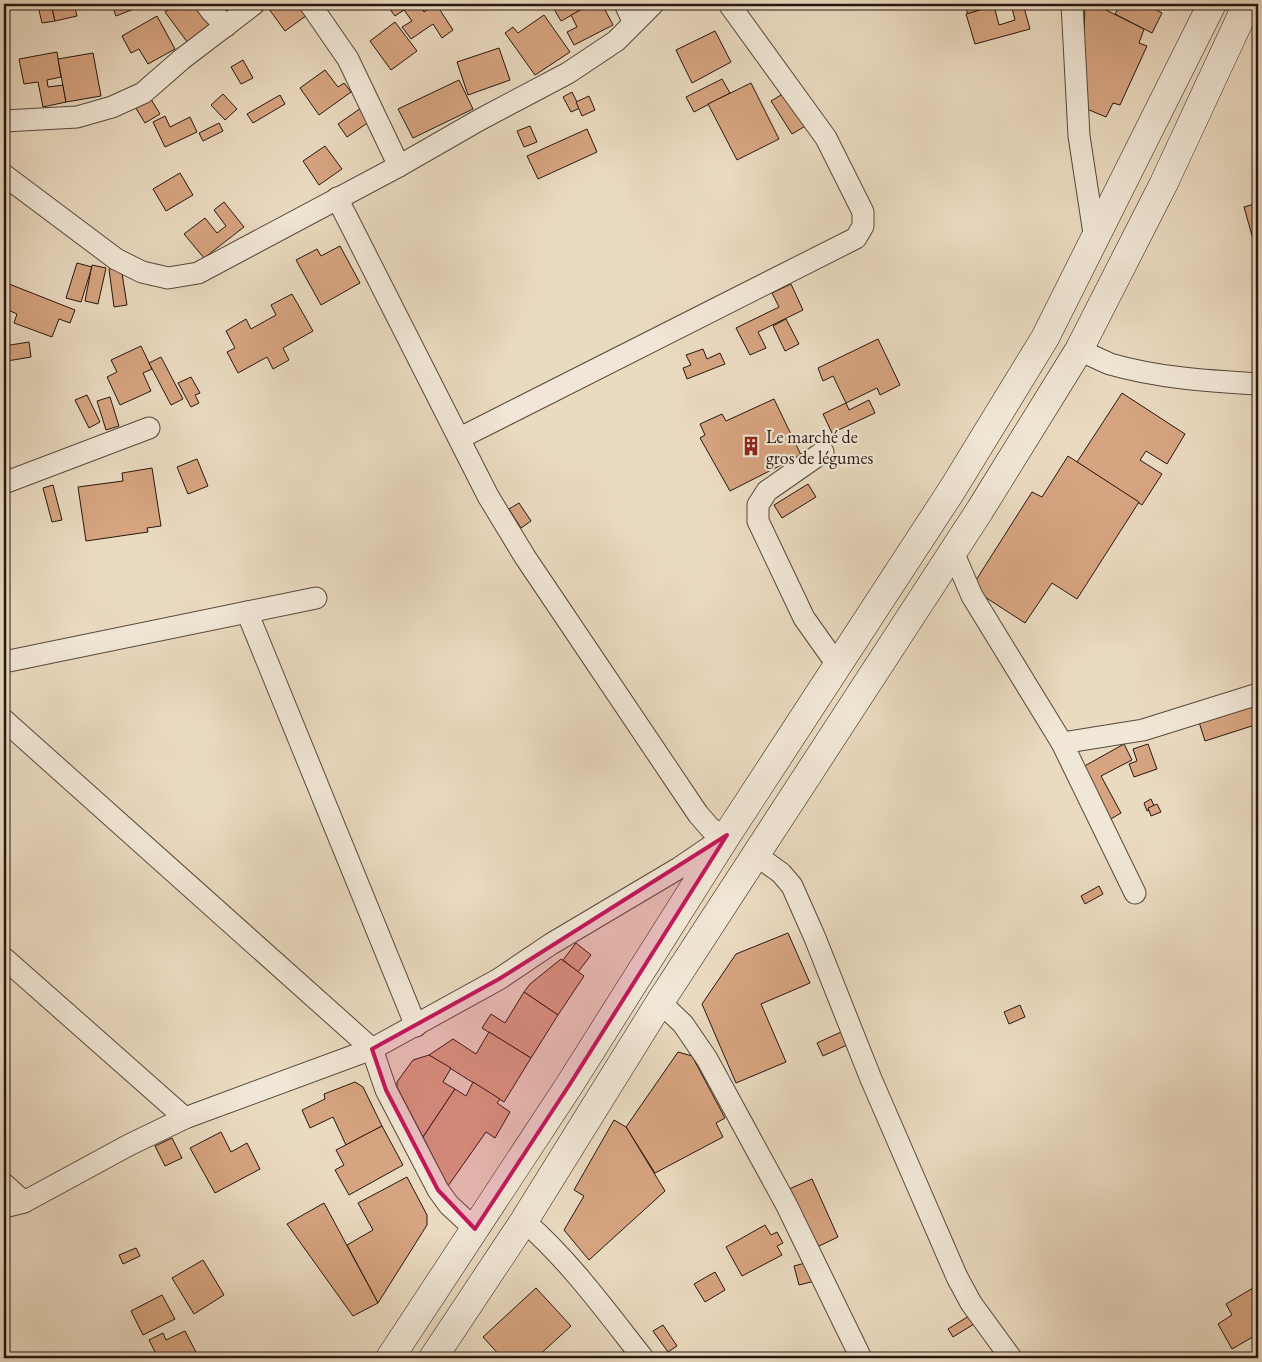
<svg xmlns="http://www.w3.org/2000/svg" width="1262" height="1362" viewBox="0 0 1262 1362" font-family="'EB Garamond',serif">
<rect width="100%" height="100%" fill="#eadac0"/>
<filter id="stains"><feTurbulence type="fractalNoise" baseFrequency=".004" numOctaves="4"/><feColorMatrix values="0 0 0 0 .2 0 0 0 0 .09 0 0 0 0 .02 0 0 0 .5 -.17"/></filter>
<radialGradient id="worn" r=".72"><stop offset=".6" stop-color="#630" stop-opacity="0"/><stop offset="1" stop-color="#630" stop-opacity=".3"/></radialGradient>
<g fill="#d6a480" stroke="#261710">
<polygon points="27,4 51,4 55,21 42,23 38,6 28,8"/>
<polygon points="51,4 74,4 77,16 55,21"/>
<polygon points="123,4 132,4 134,9 116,16 113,8"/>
<polygon points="177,4 218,4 226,14 188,43 165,12"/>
<polygon points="276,4 310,4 314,10 285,31 269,9"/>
<polygon points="386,4 419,4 424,12 436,4 453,30 442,38 433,24 411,39 402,27 412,21 404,10 395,16"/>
<polygon points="564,4 592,4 561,21 554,9"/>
<polygon points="592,4 602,4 613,25 574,45 567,32 577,27 571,15"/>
<polygon points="964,4 989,4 990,6 968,14"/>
<polygon points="1011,4 1023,4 1030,29 975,44 966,14 994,6 999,25 1015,20"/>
<polygon points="1085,4 1094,4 1144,29 1139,43 1147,46 1120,105 1113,103 1106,117 1082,107"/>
<polygon points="1121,4 1134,4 1145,9 1147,5 1162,13 1152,33 1115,14"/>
<polygon points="544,15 570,52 535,75 505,33 513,27 518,33"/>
<polygon points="157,16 175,49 148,64 139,49 131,53 122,36"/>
<polygon points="395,22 417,51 391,70 370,41"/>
<polygon points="715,31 731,62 692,83 676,50"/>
<polygon points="499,48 510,80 468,95 457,62"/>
<polygon points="57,52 61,77 47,80 48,87 63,85 66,102 43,107 38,82 24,84 19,59"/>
<polygon points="93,53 101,96 66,102 58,59"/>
<polygon points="243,60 253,78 241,84 231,67"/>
<polygon points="325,70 338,87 344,83 351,92 319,115 300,88"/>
<polygon points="722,79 730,93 694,112 686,97"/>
<polygon points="459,80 473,109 413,138 398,109"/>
<polygon points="751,83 779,139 737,160 708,104"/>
<polygon points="572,92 580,108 571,112 563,97"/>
<polygon points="786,92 807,125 792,134 771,101"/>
<polygon points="223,94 237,109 225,120 211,105"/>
<polygon points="280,95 285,104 253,123 247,114"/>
<polygon points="149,96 160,114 145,123 134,105"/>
<polygon points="589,96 595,110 582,116 576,102"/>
<polygon points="374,99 382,113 347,137 338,124"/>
<polygon points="165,116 170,127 190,117 197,132 165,147 153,122"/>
<polygon points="219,123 223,131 203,141 199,133"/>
<polygon points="530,126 537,142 524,147 517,131"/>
<polygon points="587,129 597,152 538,179 527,156"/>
<polygon points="325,146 342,169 319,185 303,161"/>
<polygon points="180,173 193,195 166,211 153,189"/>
<polygon points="224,202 244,227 204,258 184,234 205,218 217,233 226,226 214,210"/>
<polygon points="1258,203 1258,257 1244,207"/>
<polygon points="340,246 360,283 321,305 296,260 317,249 321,256"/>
<polygon points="77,263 92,267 81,302 66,298"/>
<polygon points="92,265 106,268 98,304 85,301"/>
<polygon points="121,267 127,305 114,307 109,269"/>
<polygon points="4,282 75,310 70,323 59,319 52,337 14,323 17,314 8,310 4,319"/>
<polygon points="791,284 803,310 758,332 766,348 750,355 736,328 779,307 772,293"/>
<polygon points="292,294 313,331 283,348 289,360 273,369 267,357 238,373 227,352 235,348 226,331 246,319 251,329 276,315 271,305"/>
<polygon points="786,319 799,344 785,351 773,326"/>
<polygon points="878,339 900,385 880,395 877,388 846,403 833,376 823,381 818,368"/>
<polygon points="29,342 31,357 7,361 4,346"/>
<polygon points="141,346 152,369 143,373 151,391 120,405 107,377 117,372 111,360"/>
<polygon points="703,349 707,359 720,353 725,364 687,379 683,368 691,365 686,355"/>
<polygon points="161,357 183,399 171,405 149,363"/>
<polygon points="191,377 200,393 195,395 199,403 191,407 178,383"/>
<polygon points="1122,393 1185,434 1167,464 1146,451 1140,460 1162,474 1142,505 1077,462"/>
<polygon points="87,395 100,422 89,428 75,400"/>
<polygon points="110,397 119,426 106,430 97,401"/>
<polygon points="774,399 801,455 730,491 700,438 705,435 700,424 722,414 726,421"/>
<polygon points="869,400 875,413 832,433 823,414 846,403 849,410"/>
<polygon points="1068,456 1139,502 1077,599 1052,583 1025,623 971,588 1032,492 1042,497"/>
<polygon points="197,459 208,486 188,494 177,467"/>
<polygon points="152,468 161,526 147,528 148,532 86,541 78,487 123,481 122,473"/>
<polygon points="808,484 816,497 782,518 774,505"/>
<polygon points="53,485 62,520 52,522 43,488"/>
<polygon points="519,503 531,521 521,528 509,509"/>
<polygon points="1258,703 1258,724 1205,741 1199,722"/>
<polygon points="1124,744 1132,760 1101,776 1121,813 1109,820 1081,768"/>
<polygon points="1148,744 1157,769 1134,777 1129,764 1137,761 1133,749"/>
<polygon points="1151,799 1155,808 1147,811 1144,803"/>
<polygon points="1157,804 1161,812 1151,816 1148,808"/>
<polygon points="1099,886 1103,894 1085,904 1081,896"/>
<polygon points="788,933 810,983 761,1004 786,1062 736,1083 702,1004 736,954"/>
<polygon points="576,943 591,955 578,972 563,960"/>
<polygon points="561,959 584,976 558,1015 524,992 530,984"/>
<polygon points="524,992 558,1015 531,1058 482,1028 491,1014 505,1023"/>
<polygon points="1020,1005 1025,1017 1009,1024 1004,1012"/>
<polygon points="489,1032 531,1058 504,1102 429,1055 453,1039 476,1054"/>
<polygon points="841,1032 847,1045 823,1056 817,1043"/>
<polygon points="678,1052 692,1056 725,1118 716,1123 723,1137 655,1173 626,1127"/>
<polygon points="429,1055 451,1068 443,1082 455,1089 423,1137 397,1087 397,1082 413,1060"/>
<polygon points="355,1082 363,1087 382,1126 346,1145 333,1117 310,1128 302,1110 325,1099 324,1094"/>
<polygon points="473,1082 500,1099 497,1103 510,1112 495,1138 486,1132 448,1186 423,1137 455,1089 466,1096"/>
<polygon points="614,1120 626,1127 665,1191 589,1260 564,1230 584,1196 574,1190"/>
<polygon points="382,1126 403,1165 349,1195 335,1170 344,1165 336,1150"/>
<polygon points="221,1132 231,1152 247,1143 260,1169 215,1193 190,1148"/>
<polygon points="172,1138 182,1158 165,1166 155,1146"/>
<polygon points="407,1177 427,1215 427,1225 378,1303 347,1245 373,1230 358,1203"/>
<polygon points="812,1179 838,1237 815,1248 789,1189"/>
<polygon points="324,1203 378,1303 353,1316 287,1224"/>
<polygon points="765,1225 771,1235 777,1232 783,1243 777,1246 782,1255 742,1276 726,1247"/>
<polygon points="136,1248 140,1256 123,1264 119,1255"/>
<polygon points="203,1260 224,1295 194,1314 172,1278"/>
<polygon points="809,1262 815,1281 799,1285 794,1266"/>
<polygon points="715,1272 725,1290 705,1302 694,1284"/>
<polygon points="1258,1285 1258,1334 1232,1349 1218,1324 1232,1315 1226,1304"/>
<polygon points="536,1288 571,1326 536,1358 502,1358 483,1337"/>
<polygon points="162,1295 175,1319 143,1335 131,1311"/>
<polygon points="969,1316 974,1324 953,1337 948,1329"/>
<polygon points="663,1325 677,1346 668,1352 653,1331"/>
<polygon points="185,1331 199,1358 158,1358 149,1340 163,1333 166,1340"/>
</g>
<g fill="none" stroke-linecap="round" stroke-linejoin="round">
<defs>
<g id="minor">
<polyline points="206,4 211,11 226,26"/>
<polyline points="310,4 348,59 399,166"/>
<polyline points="625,4 634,23"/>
<polyline points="1072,4 1079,136 1095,240"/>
<polyline points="4,121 77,117 112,107 143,93 182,59 254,4"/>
<polyline points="4,175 116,259 142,272 168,278 198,273 399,166 481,119 568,73 616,41 653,4"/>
<polyline points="337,198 488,496 525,557 698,814 711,829 727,835"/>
<path d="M 1079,350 C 1089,354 1100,360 1110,364 C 1158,378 1209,381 1258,384"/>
<polyline points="460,438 856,238 863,226 863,212 826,138 729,4"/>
<polyline points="823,452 767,491 758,505 758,521 804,618 838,666"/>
<polyline points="4,483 149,428"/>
<polyline points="953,552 972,596 1062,743 1143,730 1258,694"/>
<polyline points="247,612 416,1026"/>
<polyline points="4,662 316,598"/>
<polyline points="4,720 372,1049 386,1090 438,1190 449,1205 475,1229"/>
<polyline points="1062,743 1135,893"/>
<polyline points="756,855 781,873 792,886 815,938 871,1079 957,1277 971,1303 1011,1358"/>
<polyline points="4,958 185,1118"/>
<polyline points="660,1002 683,1024 707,1059 786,1204 861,1358"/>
<polyline points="4,1184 24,1202"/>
<polyline points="4,1207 24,1202 129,1145 185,1118 372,1049 499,979 551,944 679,868 723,838"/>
<path d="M 524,1221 C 569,1260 606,1311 643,1358"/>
</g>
<g id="secondary">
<polyline points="390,1358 570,1084 727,835 952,490 1045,338 1212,4"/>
<polyline points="433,1358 524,1221 660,1002 980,510 1079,350 1164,183 1247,4"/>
</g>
</defs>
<use href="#minor" stroke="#57483c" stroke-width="23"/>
<use href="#secondary" stroke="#261710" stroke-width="29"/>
<use href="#minor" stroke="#f1e7d6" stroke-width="21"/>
<use href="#secondary" stroke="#f1e7d6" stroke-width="28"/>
</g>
<path fill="#c2185b" fill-opacity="0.2" stroke="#c2185b" stroke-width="4" stroke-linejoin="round" d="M 727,835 L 570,1084 L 475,1229 L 438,1190 L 386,1090 L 372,1049 L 499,979 Z"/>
<defs>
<symbol id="building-bare" viewBox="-9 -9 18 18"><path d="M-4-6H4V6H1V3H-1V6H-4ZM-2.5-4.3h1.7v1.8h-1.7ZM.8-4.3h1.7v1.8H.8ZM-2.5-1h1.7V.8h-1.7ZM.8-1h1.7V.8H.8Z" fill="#8f2418" stroke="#f1e7d6" stroke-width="2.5" paint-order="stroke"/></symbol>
</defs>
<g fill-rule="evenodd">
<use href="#building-bare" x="737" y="432" width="28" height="28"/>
</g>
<g text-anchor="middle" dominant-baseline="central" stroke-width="4.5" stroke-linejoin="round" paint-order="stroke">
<g font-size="18" fill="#261710" stroke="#f1e7d6" text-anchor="start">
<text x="766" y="436">Le marché de<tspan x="766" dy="21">gros de légumes</tspan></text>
</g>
</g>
<rect width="1262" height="1362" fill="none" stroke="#eadac0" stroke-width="20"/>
<rect x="5" y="5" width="1252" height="1352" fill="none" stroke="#261710" stroke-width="2.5"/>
<rect x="10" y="10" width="1242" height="1342" fill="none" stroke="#261710"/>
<rect width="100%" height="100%" filter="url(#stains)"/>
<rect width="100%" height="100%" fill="url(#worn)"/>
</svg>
